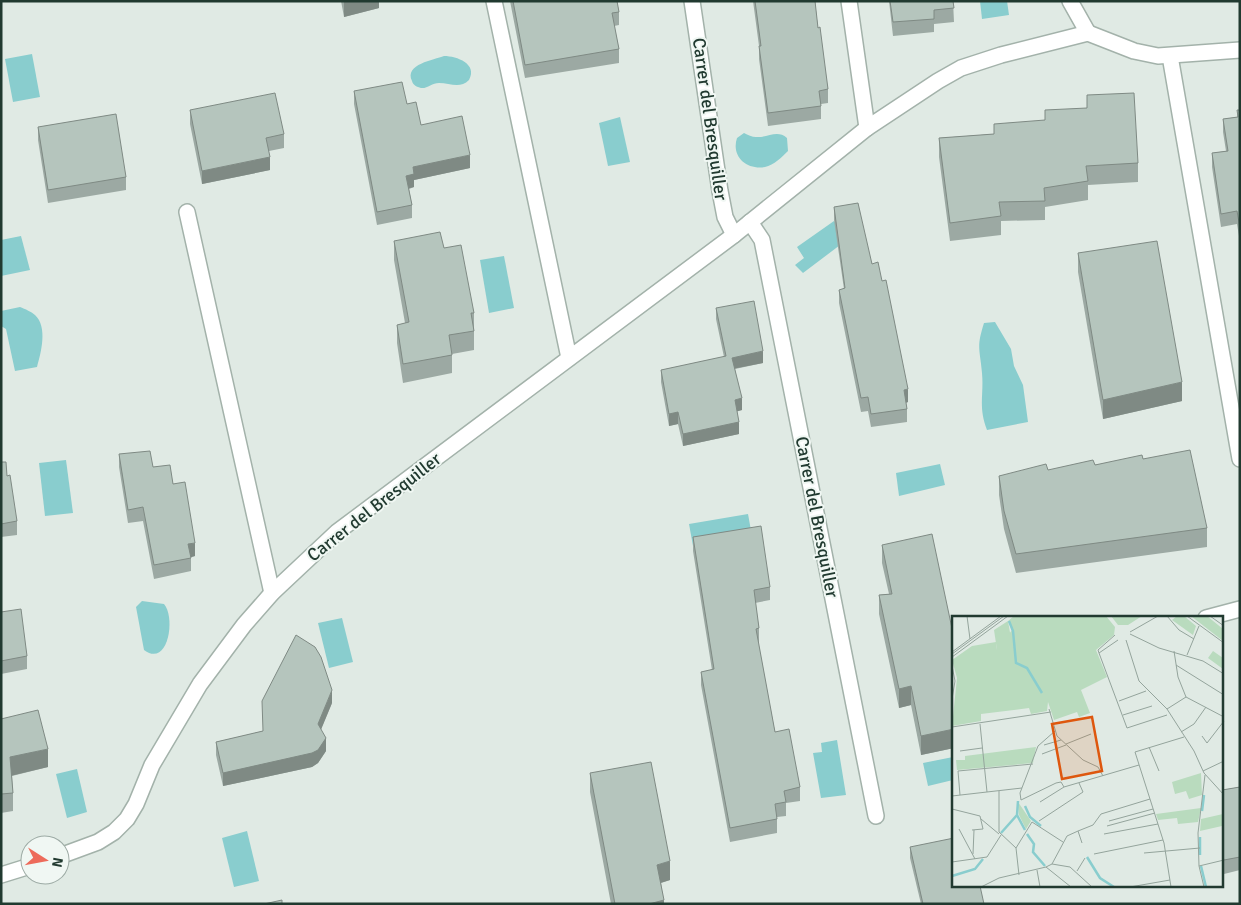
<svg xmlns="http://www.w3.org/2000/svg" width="1241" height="905" viewBox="0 0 1241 905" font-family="Signika,sans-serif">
<rect width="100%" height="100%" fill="#e0eae4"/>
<g fill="#89cdce">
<polygon points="980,1 1007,1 1009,15 982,19"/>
<polygon points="32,54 40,97 13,102 5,59"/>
<path d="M 444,56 C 457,56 478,64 469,80 C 460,89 450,83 439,83 C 432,83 427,89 421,88 C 417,87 413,85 412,81 C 404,64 434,60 444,56 Z"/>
<polygon points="620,117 630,162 608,166 599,123"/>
<path d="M 744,133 C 748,135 752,137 756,137 C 768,138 777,129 787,138 L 788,151 C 782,157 774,165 765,167 C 746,170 731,156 737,138 Z"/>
<polygon points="834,221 848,239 803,273 795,265 804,258 797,247"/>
<polygon points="21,236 30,270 1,276 1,240"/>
<polygon points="504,256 514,308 489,313 480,260"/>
<path d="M 20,307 C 25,309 32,312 35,315 C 48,327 41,353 37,367 L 15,371 L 6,329 L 1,326 L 1,311 Z"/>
<path d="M 995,322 L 1011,349 L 1014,366 L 1023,385 L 1028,422 L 987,430 C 978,407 984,395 982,373 C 980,349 976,348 984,323 Z"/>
<polygon points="66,460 73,513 45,516 39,463"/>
<polygon points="940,464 945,485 899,496 896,473"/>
<polygon points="748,514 752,536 693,546 689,524"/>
<path d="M 142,601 L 164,604 C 176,618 168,668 144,650 L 136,607 Z"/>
<polygon points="342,618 353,662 329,668 318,623"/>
<polygon points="837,740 846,795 821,798 813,753 822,752 821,743"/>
<polygon points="953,757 953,780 928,786 923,763"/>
<polygon points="77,769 87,812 67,818 56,774"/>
<polygon points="247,831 259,881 234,887 222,838"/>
</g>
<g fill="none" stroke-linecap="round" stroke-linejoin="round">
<defs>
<g id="lane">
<polyline points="494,1 569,358"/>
<polyline points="1170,56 1240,459"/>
<polyline points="187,212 272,593"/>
<polyline points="1206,618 1240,609"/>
</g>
<g id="street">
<polyline points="692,1 720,191 725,217 734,235"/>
<polyline points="849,1 867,128"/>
<polyline points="1070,1 1088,33"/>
<polyline points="750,222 762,240 876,816"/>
<polyline points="60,856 98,842 114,832 127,819 136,804 152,765 200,684 244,625 272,593 337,532 734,235 867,128 938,81 961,68 1001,55 1088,33 1134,51 1158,56 1240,50"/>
<polyline points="1,875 30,866"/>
</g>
</defs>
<use href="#lane" stroke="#a3b2aa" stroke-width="18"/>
<use href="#street" stroke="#a3b2aa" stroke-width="18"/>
<use href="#lane" stroke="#fff" stroke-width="15"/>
<use href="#street" stroke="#fff" stroke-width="15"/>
</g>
<g fill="#9ca9a3">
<polygon points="341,1 379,1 379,8 344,17"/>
<polygon points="510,1 617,1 619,12 619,25 614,26 619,49 619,63 525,78"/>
<polygon points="753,1 815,1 818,28 828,89 828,103 821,104 821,119 768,126 759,59 759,46"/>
<polygon points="889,1 953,1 954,22 934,24 934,32 893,36"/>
<polygon points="354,91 407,104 421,125 470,168 414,180 414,187 409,189 412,205 412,218 377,225 354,104"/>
<polygon points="1087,95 1138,163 1138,182 1088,185 1088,200 1045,207 1045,220 1001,221 1001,235 950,241 939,157 939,138 994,134 1045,120 1087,108"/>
<polygon points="190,110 284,134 284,148 269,151 270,170 202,184 190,124"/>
<polygon points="1237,110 1240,110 1240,242 1237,224 1221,227 1212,167 1212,153 1226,151 1223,132 1223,119 1237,117"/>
<polygon points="38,127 126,177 126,190 48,203 38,140"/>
<polygon points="834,207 872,264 908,402 906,403 907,409 907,422 871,427 868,411 861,412 839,303 839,290 844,289 834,220"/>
<polygon points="394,241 444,248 474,313 474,350 452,354 452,373 403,383 397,343 397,325 405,323 394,260"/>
<polygon points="1078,253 1182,401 1103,419 1078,272"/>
<polygon points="716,308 763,363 735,369 742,410 737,411 739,434 683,446 678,424 669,426 661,382 661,370 724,357 716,319"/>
<polygon points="119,454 173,484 195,556 191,557 191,571 154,579 143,521 128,523 119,467"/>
<polygon points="1143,459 1207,528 1207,547 1016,573 1004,529 999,495 999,476"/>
<polygon points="1,462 17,521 17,535 1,537"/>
<polygon points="693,537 770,587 770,600 755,603 759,628 759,642 758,642 775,732 800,787 800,801 786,803 786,816 777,817 777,833 730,842 701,685 701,672 712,670 693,551"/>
<polygon points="882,545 954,638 954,748 921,755 911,705 899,708 879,614 879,595 889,594 882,563"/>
<polygon points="1,612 27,656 27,669 1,674"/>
<polygon points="332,703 321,729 326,751 318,763 312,767 223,786 216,755 216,742 263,731"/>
<polygon points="1,719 48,767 12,776 13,793 13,811 1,813"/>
<polygon points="590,773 670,880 661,883 664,904 611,904 590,792"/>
<polygon points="1240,787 1240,870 1224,874 1222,866 1222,790"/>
<polygon points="910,847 984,904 921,904 910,858"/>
</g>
<g fill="#7f8a84">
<polygon points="344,1 379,1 379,8 344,17"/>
<polygon points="470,155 470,168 414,180 414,187 406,189 406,176 413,167"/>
<polygon points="270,157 270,170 202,184 202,171"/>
<polygon points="763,351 763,363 732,369 732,358"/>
<polygon points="1182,382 1182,401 1103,419 1103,400"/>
<polygon points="908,389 908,402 904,403 904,390"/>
<polygon points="742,398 742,410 735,412 735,400"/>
<polygon points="678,412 678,424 669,426 669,414"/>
<polygon points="739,422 739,434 683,446 683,434"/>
<polygon points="195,543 195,556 188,558 188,544"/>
<polygon points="911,686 911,705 899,708 899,689"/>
<polygon points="332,690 332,703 318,737 318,724"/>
<polygon points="954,729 954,748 921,755 921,736"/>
<polygon points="326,738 326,751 318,763 312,767 223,786 223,773"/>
<polygon points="48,749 48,767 10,776 10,757"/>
<polygon points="670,861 670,880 657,884 657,865"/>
<polygon points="664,900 664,904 649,904"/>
</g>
<g fill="#b5c5bd" stroke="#7f8a84">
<polygon points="513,1 617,1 619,12 612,13 619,49 525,65"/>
<polygon points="755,1 815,1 818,28 820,27 828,89 819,91 821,106 768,113 759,46 761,46"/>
<polygon points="890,1 953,1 954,8 934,10 934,19 893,22"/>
<polygon points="402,82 407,104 416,102 421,125 462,116 470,155 413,167 414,174 406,176 412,205 377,212 354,91"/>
<polygon points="275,93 284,134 266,138 270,157 202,171 190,110"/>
<polygon points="1134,93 1138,163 1086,166 1088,181 1044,188 1045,201 999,202 1001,216 950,223 939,138 994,134 994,124 1045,120 1045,110 1087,108 1087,95"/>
<polygon points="1237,110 1240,110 1240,228 1237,211 1221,214 1212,153 1228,151 1223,119 1238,117"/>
<polygon points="116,114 126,177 48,190 38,127"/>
<polygon points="858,203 872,264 878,262 882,281 886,280 908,389 904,390 907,409 871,414 868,397 861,398 839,290 845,288 834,207"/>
<polygon points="440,232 444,248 461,245 474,313 471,313 474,331 449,335 452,355 403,364 397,325 409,322 394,241"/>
<polygon points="1157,241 1182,382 1103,400 1078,253"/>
<polygon points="754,301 763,351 732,358 742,398 735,400 739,422 683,434 678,412 669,414 661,370 726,356 716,308"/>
<polygon points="1190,450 1207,528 1016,554 1004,511 999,476 1046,464 1048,470 1093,460 1095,465 1142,455 1143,459"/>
<polygon points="150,451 153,467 170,465 173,484 185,482 195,543 188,544 191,558 154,565 143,507 128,510 119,454"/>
<polygon points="1,462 6,462 7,476 10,475 17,521 1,524"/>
<polygon points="761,526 770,587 754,590 759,628 756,629 775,732 789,729 800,787 784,791 786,802 775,804 777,819 730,828 701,672 714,669 693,537"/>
<polygon points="932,534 954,638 954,729 921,736 911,686 899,689 879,595 892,594 882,545"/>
<polygon points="21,609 27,656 1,661 1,612"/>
<polygon points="296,635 315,647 321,657 332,690 318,724 326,738 318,750 312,753 223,773 216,742 263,731 262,701"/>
<polygon points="38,710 48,749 10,757 13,793 1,794 1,719"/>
<polygon points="651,762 670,861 657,865 664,900 649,904 615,904 590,773"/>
<polygon points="1240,787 1240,857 1224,860 1222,853 1222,790"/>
<polygon points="954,838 954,886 980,886 984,904 923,904 910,847"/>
<polygon points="282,900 282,904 264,904"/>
</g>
<g text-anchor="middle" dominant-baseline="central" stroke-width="4" stroke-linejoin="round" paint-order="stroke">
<g font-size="18" fill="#213a30" stroke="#f0f7f3">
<text transform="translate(710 119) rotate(82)">Carrer del Bresquiller</text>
<text transform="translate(374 507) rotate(-38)">Carrer del Bresquiller</text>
<text transform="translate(817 517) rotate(79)">Carrer del Bresquiller</text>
</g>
</g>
<g transform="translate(952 616)">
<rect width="271" height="271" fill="#e0eae4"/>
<path d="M 62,0 L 154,0 L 163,11 L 162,19 L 144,34 L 155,61 L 129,74 L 138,97 L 127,101 L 125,96 L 102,104 L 96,86 L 95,95 L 79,98 L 77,92 L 29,98 L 29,105 L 0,110 L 5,62 L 0,44 L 20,30 L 44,26 L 45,34 L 60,14 L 56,5 ZM 225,0 L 232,0 L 244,10 L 241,19 L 220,4 ZM 249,157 L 250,179 L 237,183 L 234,175 L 223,178 L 220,166 Z" fill="#b9dbbe"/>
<path d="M 249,192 L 246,206 L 226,208 L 225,202 L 206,204 L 204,198 Z" fill="#b9dbbe"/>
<path d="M 159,0 L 190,0 L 176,9 L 166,9 ZM 239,0 L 255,0 L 271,13 L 271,25 ZM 84,131 L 81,147 L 5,154 L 4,144 L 13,144 L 13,140 ZM 66,186 L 79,205 L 74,213 L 67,199 ZM 271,198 L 270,210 L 248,215 L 249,203 Z" fill="#b9dbbe"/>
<path d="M 56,5 L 61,34 L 45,34 L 42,14 ZM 261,35 L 271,42 L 271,53 L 256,42 Z" fill="#b9dbbe"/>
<path fill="none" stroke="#89cdce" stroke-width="2.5" d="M 57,5 L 61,15 L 64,47 L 75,52 L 90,77M 73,190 L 78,201 L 89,210M 250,195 L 252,179M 65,199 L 73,214M 49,217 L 65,199 L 66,185M 75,218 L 82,228 L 81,236 L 93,250M 248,221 L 248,239M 135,241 L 148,262 L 162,271M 249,250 L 254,271M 0,260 L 23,253 L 31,243"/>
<path fill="none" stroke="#94a49c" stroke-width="1" d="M 15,0 L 18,23M 215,0 L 227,14 L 242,23M 235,0 L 272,27M 258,0 L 272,10M 178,16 L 206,0M 178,18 L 207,32 L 251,45 L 272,58M 174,24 L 187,65 L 215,93 L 242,135 L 252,157 L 272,179M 222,35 L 226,61 L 234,81M 0,36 L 49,0M 147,37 L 175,112 L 215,99M 147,37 L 146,34 L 163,19M 147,37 L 166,24M 0,38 L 52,0M 235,39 L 247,10M 0,41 L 56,0M 224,49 L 272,79M 234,81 L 272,101M 0,83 L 3,65 L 0,50M 167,85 L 194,75M 97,93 L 105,120 L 131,144 L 146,151 L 151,160M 215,93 L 234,81M 171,99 L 200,90M 28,108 L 35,176M 0,111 L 99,96M 103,115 L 86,130 L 68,177 L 69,184 L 104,167 L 109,166 L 112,171 L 187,149M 229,116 L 242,108 L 254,91M 0,119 L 0,135M 250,120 L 255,127 L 272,105M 114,128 L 139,118M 92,129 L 109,124M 197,131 L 207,155M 8,135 L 30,132M 90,138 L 114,129M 251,155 L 272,145M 47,175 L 47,216 L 64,232 L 80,206 L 111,226M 8,179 L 6,155 L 81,148M 0,180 L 70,172M 88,186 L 112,171M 0,193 L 28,200 L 31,213 L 20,214M 29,203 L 47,218M 87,205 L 131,176 L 127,167M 157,205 L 201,193M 155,210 L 203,197M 7,213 L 23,243M 126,215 L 141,209 L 149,198 L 198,183M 152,218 L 206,208M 64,232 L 67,259M 192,237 L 248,232M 21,238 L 22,214M 142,238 L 211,224M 0,246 L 35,241 L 49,219M 100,248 L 115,220 L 126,215 L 130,227M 247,250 L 272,244M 94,251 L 100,248 L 118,251 L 140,271M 85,254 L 88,271M 125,255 L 133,242M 29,271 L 47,262 L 94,251 L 119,271M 178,271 L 218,264M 219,271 L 212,227 L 183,136 L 232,121M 252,271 L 247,250 L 246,217 L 253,159"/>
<path fill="#de570e" fill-opacity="0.15" stroke="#de570e" stroke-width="2.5" d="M 140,101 L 150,155 L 110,163 L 100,108 Z"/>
<rect width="271" height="271" fill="none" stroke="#213a30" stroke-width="2.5"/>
</g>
<rect width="1241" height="905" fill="none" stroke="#213a30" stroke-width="5"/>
<g transform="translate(45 860) rotate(101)"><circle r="24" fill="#f0f7f3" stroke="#9daba5"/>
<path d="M0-4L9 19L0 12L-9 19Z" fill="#ed6b5b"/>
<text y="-8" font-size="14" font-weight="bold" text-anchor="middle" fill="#213a30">N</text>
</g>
</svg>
